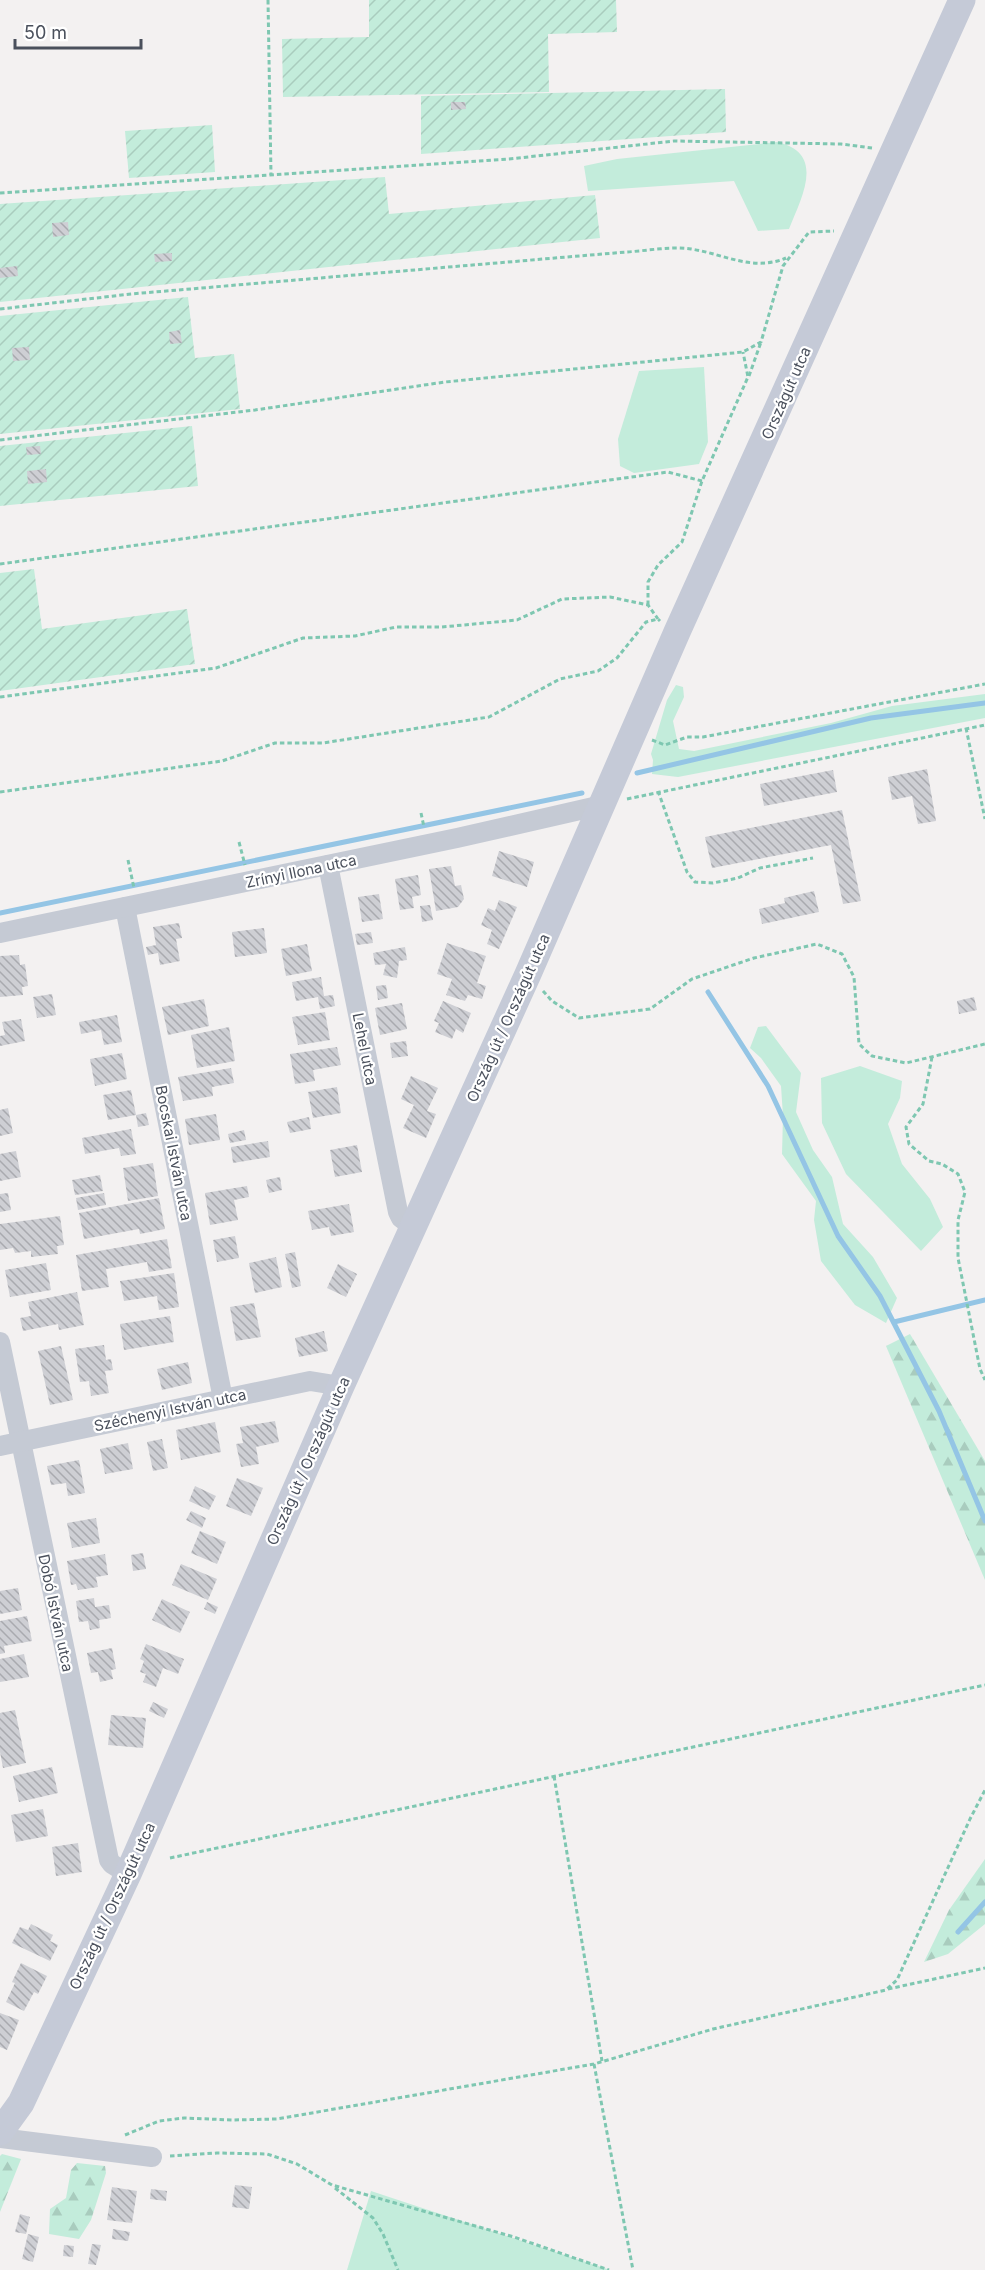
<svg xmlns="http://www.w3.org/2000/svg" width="985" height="2270" viewBox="0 0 985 2270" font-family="Inter,sans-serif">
<defs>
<pattern id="forest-firs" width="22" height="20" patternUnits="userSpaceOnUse" patternTransform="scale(1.5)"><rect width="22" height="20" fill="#c3ecdb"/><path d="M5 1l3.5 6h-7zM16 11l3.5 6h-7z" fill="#a9ccbe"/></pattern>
<pattern id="garden-furrows" width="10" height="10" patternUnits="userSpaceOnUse" patternTransform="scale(1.5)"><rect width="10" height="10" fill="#c3ecdb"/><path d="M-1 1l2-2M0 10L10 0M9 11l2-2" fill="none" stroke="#a9ccbe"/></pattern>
<pattern id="building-back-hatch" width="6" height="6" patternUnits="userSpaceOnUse" patternTransform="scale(1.5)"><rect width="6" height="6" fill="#cecfd4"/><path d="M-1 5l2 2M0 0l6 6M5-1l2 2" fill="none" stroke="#a9aaaf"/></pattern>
</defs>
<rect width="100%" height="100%" fill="#f3f1f1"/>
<g fill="#c3ecdb">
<path d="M 777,142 C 827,153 801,198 789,229 L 758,231 L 734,181 L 588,191 L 584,166 L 617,159 Z"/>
<polygon points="704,367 708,442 699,464 634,473 620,466 618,439 639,371"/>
<polygon points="676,685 683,687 684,697 673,721 679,749 694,751 831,723 892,706 985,694 985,718 678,777 652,774 653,760 651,754 667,700"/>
<polygon points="766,1026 801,1073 796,1112 813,1150 832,1177 843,1224 873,1257 897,1298 886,1323 855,1305 821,1261 814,1220 816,1201 782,1154 783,1116 781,1086 761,1058 750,1048 758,1027"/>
<polygon points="860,1066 902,1081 900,1098 888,1124 902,1164 930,1199 943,1227 921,1251 846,1174 822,1123 821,1078"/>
<polygon points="371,2191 610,2270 347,2270"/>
</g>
<g fill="url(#forest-firs)">
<polygon points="910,1334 985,1461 985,1580 886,1346"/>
<polygon points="985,1859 985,1924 948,1954 924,1962 949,1910"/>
<polygon points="2,2154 21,2159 0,2212 0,2156"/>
<polygon points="77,2163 105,2166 106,2173 91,2220 79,2239 49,2234 50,2209 66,2198 71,2170"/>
</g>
<g fill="url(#garden-furrows)">
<polygon points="369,0 616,0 617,32 548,34 549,92 283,97 282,39 369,37"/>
<polygon points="725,89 726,132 421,154 421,96"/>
<polygon points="212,125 215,172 129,178 125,131"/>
<polygon points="385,177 389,214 595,195 600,238 0,302 0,204"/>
<polygon points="188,297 195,358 234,354 240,409 0,434 0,316"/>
<polygon points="192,426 198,486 0,506 0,446"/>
<polygon points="34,569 42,629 187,609 195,664 0,691 0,573"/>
</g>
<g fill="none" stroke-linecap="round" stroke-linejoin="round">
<g stroke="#94c5e5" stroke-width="5">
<polyline points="637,773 871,718 985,703"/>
<polyline points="0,913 582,793"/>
<polyline points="708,992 768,1086 838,1236 880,1296 939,1411 985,1521"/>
<polyline points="894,1322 985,1300"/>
<polyline points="958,1932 985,1902"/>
</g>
</g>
<g fill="url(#building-back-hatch)">
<polygon points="451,102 465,102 466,109 451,110"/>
<polygon points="68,222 69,235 53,237 52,223"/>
<polygon points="172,253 172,261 155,262 154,254"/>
<polygon points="17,266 18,276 0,278 0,268"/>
<polygon points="180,330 182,343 170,344 169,332"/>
<polygon points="29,347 30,360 13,361 12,348"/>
<polygon points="40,446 41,454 27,455 26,447"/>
<polygon points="46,469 47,482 28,484 27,471"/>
<polygon points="927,769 936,821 918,824 912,796 892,800 888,777"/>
<polygon points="833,770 837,792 764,806 760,784"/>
<polygon points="842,810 861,901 843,904 831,845 712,868 705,837"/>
<polygon points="499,851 534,862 527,887 492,876"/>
<polygon points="451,866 455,886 461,885 464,899 458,907 436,911 429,869"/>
<polygon points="418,875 421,895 412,897 414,908 400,910 395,879"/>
<polygon points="814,891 819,912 762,924 759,909 785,903 784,898"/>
<polygon points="379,894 383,919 362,922 358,897"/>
<polygon points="499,900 517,907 499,949 487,944 492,930 481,925 488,908 495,911"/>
<polygon points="430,905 433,920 422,922 420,906"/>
<polygon points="179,923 182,938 176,939 180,961 160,965 158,953 148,955 146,947 156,945 153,927"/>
<polygon points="264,928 267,953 235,957 232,932"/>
<polygon points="371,932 373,943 357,945 355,934"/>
<polygon points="447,943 486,956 477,983 486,986 482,999 468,995 465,1001 446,995 452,979 437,974"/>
<polygon points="307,944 312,971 286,976 281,949"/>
<polygon points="405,947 407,960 399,961 397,978 383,975 386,964 375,965 373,953"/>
<polygon points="19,955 20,965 25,964 28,986 22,987 23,995 0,997 0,956"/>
<polygon points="321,977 324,996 333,995 335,1006 320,1009 318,997 296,1001 292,982"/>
<polygon points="386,985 388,998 378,1000 376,986"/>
<polygon points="52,994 56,1015 37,1018 33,997"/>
<polygon points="974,997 977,1010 959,1014 957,1001"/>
<polygon points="204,999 209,1026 168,1035 162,1007"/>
<polygon points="443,1001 471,1013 463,1033 456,1029 452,1039 435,1032 439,1023 434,1021"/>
<polygon points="402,1003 407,1029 380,1035 375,1008"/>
<polygon points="325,1012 330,1040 298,1045 292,1017"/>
<polygon points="117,1015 122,1042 104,1045 101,1030 81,1034 79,1022"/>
<polygon points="21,1019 25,1041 0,1046 0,1036 5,1035 2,1022"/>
<polygon points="229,1027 235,1061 197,1068 191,1035"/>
<polygon points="406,1041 408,1056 392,1058 390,1043"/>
<polygon points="337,1047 341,1065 313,1070 315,1081 295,1084 290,1054"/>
<polygon points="122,1053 127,1079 95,1086 90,1059"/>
<polygon points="231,1068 234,1083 212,1087 213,1096 183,1101 178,1077"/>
<polygon points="411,1076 438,1088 427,1111 436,1114 426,1138 403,1128 414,1105 401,1099"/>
<polygon points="337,1087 341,1113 313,1118 308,1092"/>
<polygon points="131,1090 136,1115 108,1120 103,1095"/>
<polygon points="8,1108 13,1133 0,1136 0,1110"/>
<polygon points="146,1113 149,1125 138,1127 136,1115"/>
<polygon points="216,1114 220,1140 189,1145 185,1119"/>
<polygon points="309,1117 311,1129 290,1133 287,1122"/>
<polygon points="131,1129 136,1154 121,1156 119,1148 85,1154 82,1138"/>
<polygon points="244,1130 246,1140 230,1143 228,1134"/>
<polygon points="268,1141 270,1157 233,1163 231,1147"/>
<polygon points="357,1145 362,1172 335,1177 330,1150"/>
<polygon points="16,1151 21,1177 0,1181 0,1154"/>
<polygon points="153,1163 158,1196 128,1201 123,1168"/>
<polygon points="100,1175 103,1191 75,1195 72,1180"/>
<polygon points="280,1177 282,1190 269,1193 266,1180"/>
<polygon points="247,1186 249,1197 234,1200 238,1220 210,1225 205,1193"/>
<polygon points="8,1193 11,1210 0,1212 0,1194"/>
<polygon points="104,1193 106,1205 78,1210 76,1198"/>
<polygon points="159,1198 165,1229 140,1234 139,1229 84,1239 79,1213"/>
<polygon points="349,1204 354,1232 331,1236 329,1227 312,1230 308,1211"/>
<polygon points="60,1216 64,1245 57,1246 58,1254 31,1257 31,1251 15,1253 13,1248 0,1250 0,1224"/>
<polygon points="235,1236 239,1258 217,1262 213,1240"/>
<polygon points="167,1239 172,1268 149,1272 147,1262 106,1269 109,1287 82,1291 76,1255"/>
<polygon points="295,1252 301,1286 292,1288 285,1254"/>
<polygon points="276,1257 282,1287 255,1293 249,1263"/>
<polygon points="46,1263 51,1290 10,1297 5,1270"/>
<polygon points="338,1264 357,1274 346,1297 327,1288"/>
<polygon points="174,1273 179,1307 159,1310 157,1296 124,1301 120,1281"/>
<polygon points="77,1292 84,1325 59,1330 58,1324 23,1331 20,1318 31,1316 28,1302"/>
<polygon points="254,1303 261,1337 236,1341 230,1307"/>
<polygon points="170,1316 174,1342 124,1350 120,1324"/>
<polygon points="324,1331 328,1351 299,1357 295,1338"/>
<polygon points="104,1345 106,1360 111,1359 113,1370 105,1371 109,1393 91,1396 89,1381 80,1382 75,1349"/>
<polygon points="61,1346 73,1400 50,1405 38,1351"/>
<polygon points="188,1362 192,1383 162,1390 157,1369"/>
<polygon points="275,1421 279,1442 256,1447 259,1464 241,1467 236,1444 243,1443 240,1427"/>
<polygon points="215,1422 221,1452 181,1460 176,1430"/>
<polygon points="162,1439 168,1468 153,1471 147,1442"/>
<polygon points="128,1443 133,1469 105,1474 100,1449"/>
<polygon points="79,1460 85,1493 68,1496 66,1483 51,1485 47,1466"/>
<polygon points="237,1478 263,1488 251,1516 226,1506"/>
<polygon points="195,1486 216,1496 209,1510 189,1501"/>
<polygon points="191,1511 206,1518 202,1528 186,1520"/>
<polygon points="96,1518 100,1543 72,1548 67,1523"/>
<polygon points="200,1531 226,1542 217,1564 191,1553"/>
<polygon points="143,1553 146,1569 133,1571 131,1555"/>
<polygon points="105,1554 108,1575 96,1577 98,1587 78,1590 76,1584 71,1585 67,1561"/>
<polygon points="181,1564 217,1579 208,1600 172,1585"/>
<polygon points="18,1588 22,1610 0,1614 0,1591"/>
<polygon points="94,1598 95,1607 109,1605 111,1618 99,1620 100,1628 90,1630 88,1621 79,1622 76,1601"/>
<polygon points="162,1599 190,1612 180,1633 152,1620"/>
<polygon points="207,1602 218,1607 215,1614 204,1609"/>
<polygon points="27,1616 32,1641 4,1646 5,1653 0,1654 0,1621"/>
<polygon points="146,1644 184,1659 178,1674 163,1668 156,1687 143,1682 146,1674 140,1672 144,1661 140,1659"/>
<polygon points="112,1648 116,1669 111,1670 113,1679 100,1682 98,1672 91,1673 87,1653"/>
<polygon points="24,1654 29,1677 0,1682 0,1659"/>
<polygon points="153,1702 168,1709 164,1718 149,1711"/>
<polygon points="15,1710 26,1763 3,1768 0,1752 0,1713"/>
<polygon points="111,1715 146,1718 143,1748 108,1745"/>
<polygon points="52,1767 58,1793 19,1802 13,1776"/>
<polygon points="43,1809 48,1836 16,1842 11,1815"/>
<polygon points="78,1843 82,1872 56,1876 52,1847"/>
<polygon points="31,1924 53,1935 50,1941 58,1945 50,1961 12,1943 20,1927 28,1930"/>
<polygon points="21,1963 47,1976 38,1994 34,1992 24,2011 6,2002 15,1983 12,1982"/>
<polygon points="0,2013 19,2020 7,2050 0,2047"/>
<polygon points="235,2185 252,2187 249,2209 232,2207"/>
<polygon points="112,2187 137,2191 132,2223 107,2220"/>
<polygon points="151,2189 167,2191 166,2201 150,2199"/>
<polygon points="20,2214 30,2217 26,2234 15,2232"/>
<polygon points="113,2229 130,2232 128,2241 112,2239"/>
<polygon points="28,2234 39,2237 33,2262 22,2259"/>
<polygon points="92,2244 101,2245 96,2265 88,2264"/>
<polygon points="64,2245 74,2246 73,2257 63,2256"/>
</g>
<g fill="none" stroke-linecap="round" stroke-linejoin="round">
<g stroke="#7ec7b1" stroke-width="3" stroke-dasharray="4.5 3" stroke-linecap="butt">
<polyline points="268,0 271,175"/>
<polyline points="0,193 509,159 674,141 841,144 872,148"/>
<path d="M 0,309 L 131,294 L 626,252 C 646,251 670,246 691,249 C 724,254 753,272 786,258"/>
<polyline points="749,376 761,342"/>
<polyline points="0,440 255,410 445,382 743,352 761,342 783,266 809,232 834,231"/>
<polyline points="0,564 668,472 702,481"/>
<polyline points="648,605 648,582 658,565 682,542 702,481 748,377 743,352"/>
<polyline points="0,697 216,668 303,638 355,636 396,627 442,627 517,620 562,599 610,597 648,605 658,619"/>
<polyline points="966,728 985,819"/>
<polyline points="652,740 665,745 687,737 703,737 985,684"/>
<polyline points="658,791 687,872 695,882 713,883 738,878 760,868 813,858"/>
<polyline points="0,792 222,761 275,743 323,743 489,717 560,679 598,671 617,658 646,622 658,619 660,621"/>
<polyline points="627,799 985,725"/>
<polyline points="421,813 424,827"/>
<polyline points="239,842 245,865"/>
<polyline points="128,860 134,888"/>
<polyline points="543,991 552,1001 579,1018 650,1009 692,979 754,958 817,944 842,954 854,977 859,1044 872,1056 906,1063 985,1044"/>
<polyline points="932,1057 923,1104 906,1127 909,1144 929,1161 942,1164 958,1174 965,1192 958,1220 958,1258 980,1369 985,1380"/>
<polyline points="554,1776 602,2061"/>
<polyline points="170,1858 985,1685"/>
<polyline points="888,1989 985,1968"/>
<polyline points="594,2064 633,2270"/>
<polyline points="125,2135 159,2121 184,2118 233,2120 277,2119 594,2064 713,2029 886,1990 897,1980 970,1819 985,1790"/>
<polyline points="170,2156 217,2153 267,2154 297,2164 332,2185 514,2237 609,2270"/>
<polyline points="335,2188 373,2218 383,2234 398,2270"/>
</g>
<g stroke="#c5cad4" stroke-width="20">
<polyline points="328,865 398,1212 401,1218 413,1227"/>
<polyline points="125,907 223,1399"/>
<polyline points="0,933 457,838 602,805"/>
<polyline points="0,1342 109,1860 112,1864 128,1874"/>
<polyline points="0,1446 310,1381 341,1386"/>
<polyline points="0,2138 152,2157"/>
</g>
<polyline stroke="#c5cad7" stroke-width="27" points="0,2132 21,2103 128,1874 341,1386 528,974 677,632 962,0"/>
</g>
<g text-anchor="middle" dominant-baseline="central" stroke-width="4.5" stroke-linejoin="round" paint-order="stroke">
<g font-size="15" fill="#4a505c" stroke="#fff">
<text transform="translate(786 393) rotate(-66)">Országút utca</text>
<text transform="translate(301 871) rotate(-12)">Zrínyi Ilona utca</text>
<text transform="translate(508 1018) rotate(-66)">Ország út / Országút utca</text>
<text transform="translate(365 1049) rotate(79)">Lehel utca</text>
<text transform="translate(174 1153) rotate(79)">Bocskai István utca</text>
<text transform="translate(170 1410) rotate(-12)">Széchenyi István utca</text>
<text transform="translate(308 1461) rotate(-66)">Ország út / Országút utca</text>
<text transform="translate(56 1613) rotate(78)">Dobó István utca</text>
<text transform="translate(112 1906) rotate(-65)">Ország út / Országút utca</text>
</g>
</g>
<path d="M15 39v9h126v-9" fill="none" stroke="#4a505c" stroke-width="3"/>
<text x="24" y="39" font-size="18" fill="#4a505c" stroke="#ffffff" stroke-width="4.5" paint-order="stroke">50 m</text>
</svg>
